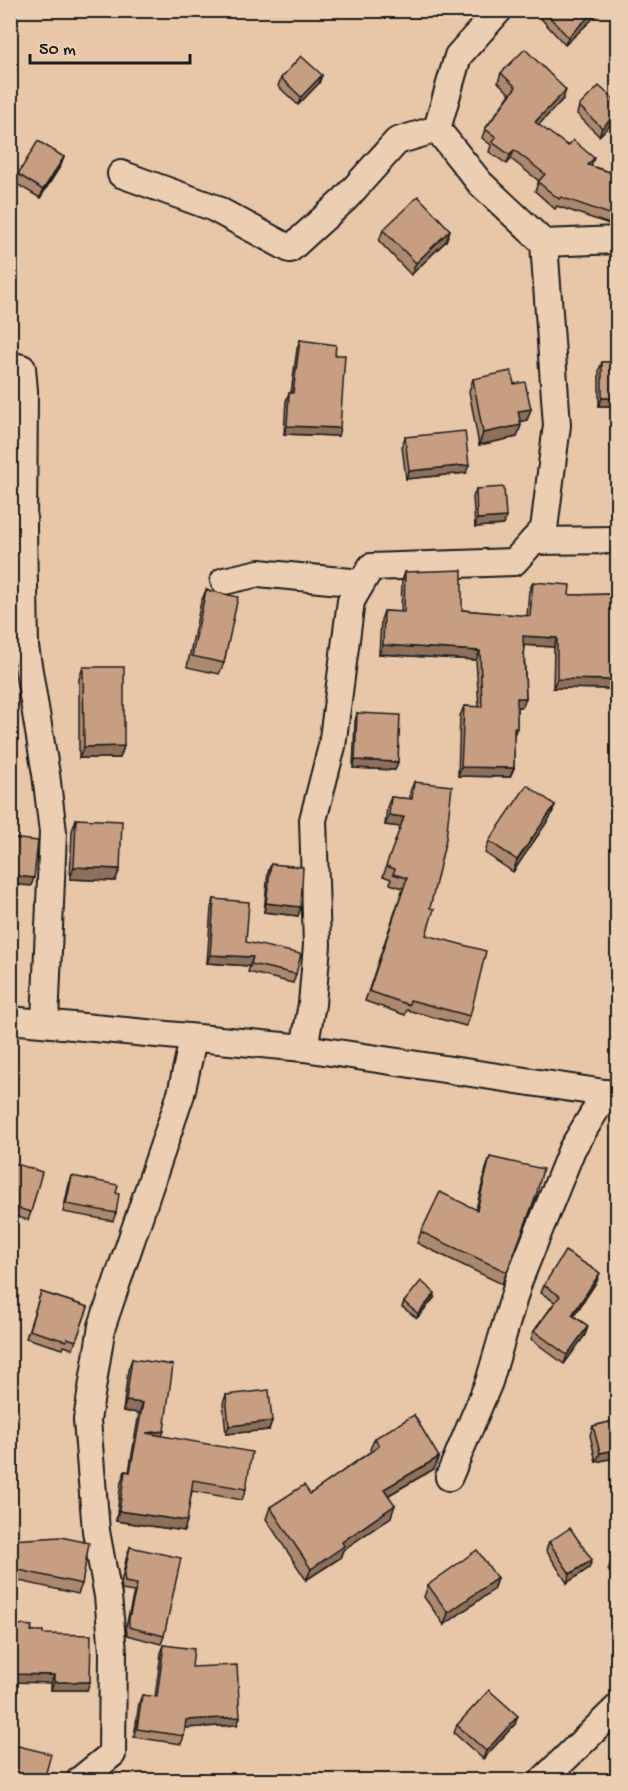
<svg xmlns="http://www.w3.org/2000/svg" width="628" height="1791" viewBox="0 0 628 1791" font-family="'Gochi Hand',sans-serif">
<rect width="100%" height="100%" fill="#e8c6a8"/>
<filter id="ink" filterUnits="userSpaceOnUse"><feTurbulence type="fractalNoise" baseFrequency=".0167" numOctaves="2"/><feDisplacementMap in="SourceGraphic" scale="12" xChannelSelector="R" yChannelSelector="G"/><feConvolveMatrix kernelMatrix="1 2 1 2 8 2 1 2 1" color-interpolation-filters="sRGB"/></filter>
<g filter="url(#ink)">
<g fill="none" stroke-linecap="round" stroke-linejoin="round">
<defs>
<g id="minor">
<polyline points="121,174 212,207 290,249 345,199 397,141 437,129"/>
<polyline points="544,243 618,240"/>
<polyline points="10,365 22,368 24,391 23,529 25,647 46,774 53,832 45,1022"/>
<polyline points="533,541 618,540"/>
<polyline points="224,581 259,573 361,583"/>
<polyline points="10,1020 304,1048 618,1095"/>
<polyline points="304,1048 312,1004 317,945 313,820 332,746 351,601 371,567 514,562 544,529 557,425 544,243 480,183 437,129 458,56 499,10"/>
<polyline points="449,1477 489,1382 519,1280 572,1149 606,1093"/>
<polyline points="80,1780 112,1754 113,1652 108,1596 96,1531 87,1420 102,1326 181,1094 193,1039"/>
<polyline points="543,1780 618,1707"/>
</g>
</defs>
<use href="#minor" stroke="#1c1c1c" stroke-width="30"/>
<use href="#minor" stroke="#eccfb3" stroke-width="26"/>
</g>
<g fill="#ac8870" stroke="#1c1c1c" stroke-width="1.5">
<polygon points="534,10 602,10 565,45 534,11"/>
<polygon points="501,73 563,99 538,125 568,146 594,158 591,166 618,175 618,226 612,225 557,206 555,209 535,191 539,181 511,159 507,164 489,152 491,145 482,138 485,129 510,94 498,82"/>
<polygon points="322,75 319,83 298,105 278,86 281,78"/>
<polygon points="618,103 618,117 599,136 577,114 579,106"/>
<polygon points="64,157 61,165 40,198 15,183 18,174"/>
<polygon points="383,230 450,230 446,241 411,275 379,241"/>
<polygon points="300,340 335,355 338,436 284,434 286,401 289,393 291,393 297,349"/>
<polygon points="602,362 618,362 618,406 599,406 599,370"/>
<polygon points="473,379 514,384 531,409 527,420 520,422 521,425 517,437 479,445 469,391"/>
<polygon points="405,437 466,473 406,479 402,446"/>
<polygon points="476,489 503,525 475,527 473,497"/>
<polygon points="405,572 462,610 527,616 529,591 533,582 569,595 618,594 618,689 553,688 554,647 524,645 526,698 522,707 517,707 517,728 514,735 514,768 510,777 458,776 460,716 464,706 479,707 476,660 379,654 381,620 384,611 401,612 402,581"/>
<polygon points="206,590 224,663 219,674 187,667 201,602"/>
<polygon points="83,667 124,746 120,758 79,758 79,679"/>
<polygon points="357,713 398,762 395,770 353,768 355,721"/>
<polygon points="414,782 430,908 426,935 470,1016 466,1026 407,1010 405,1015 365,1001 403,888 390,884 391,879 383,876 401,827 385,825 387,807 391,797 410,799 410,792"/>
<polygon points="555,805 551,816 513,872 485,853 489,841"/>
<polygon points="76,819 120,869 115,881 70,879 72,831"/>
<polygon points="271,864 301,907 298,916 264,912 268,872"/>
<polygon points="214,899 246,942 296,974 293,983 248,972 250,966 207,963 211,908"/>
<polygon points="490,1157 536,1196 502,1284 417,1243 421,1232 476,1209 486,1169"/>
<polygon points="10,1162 31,1212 28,1220 10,1215"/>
<polygon points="72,1176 116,1193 116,1213 113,1221 63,1212 69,1184"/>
<polygon points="597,1281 574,1316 588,1326 585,1335 564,1364 531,1339 534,1331 555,1302 541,1293 544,1285"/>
<polygon points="41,1292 88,1307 73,1349 64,1346 63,1349 26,1338"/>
<polygon points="434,1298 417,1318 402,1307 404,1302"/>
<polygon points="132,1359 162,1436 246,1489 242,1500 192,1491 184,1531 116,1521 121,1482 125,1471 129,1472 139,1413 123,1411 128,1370"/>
<polygon points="226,1395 269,1430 226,1434 223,1403"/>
<polygon points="618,1420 618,1457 596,1462 590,1435 593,1426"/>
<polygon points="375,1438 434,1469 389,1495 391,1517 343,1550 340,1558 306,1580 266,1519 270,1507 310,1494 371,1451 370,1449"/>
<polygon points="10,1540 82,1584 78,1594 10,1579"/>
<polygon points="549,1542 589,1568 567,1583 546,1550"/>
<polygon points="130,1547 164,1636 161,1644 127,1635 126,1626 134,1592 122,1590 121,1583 127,1555"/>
<polygon points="618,1556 618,1584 608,1570 612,1560"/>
<polygon points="497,1578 493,1590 444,1625 424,1597 428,1585"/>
<polygon points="13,1624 43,1634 87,1690 51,1690 51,1683 10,1630"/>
<polygon points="164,1645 192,1667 240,1717 237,1725 185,1728 184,1736 181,1744 134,1737 139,1703 142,1695 155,1697 161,1653"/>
<polygon points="618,1654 618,1671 613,1665"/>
<polygon points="515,1724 483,1759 454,1733 457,1725"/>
</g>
<g fill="#8c6f5b" stroke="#1c1c1c" stroke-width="1.5">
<polygon points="596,10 602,10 565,45 568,37"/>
<polygon points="322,75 319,83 298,105 301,97"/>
<polygon points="566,90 563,99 532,132 535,122"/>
<polygon points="618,112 618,117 599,136 602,128"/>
<polygon points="514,150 511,159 507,164 510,155"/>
<polygon points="64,157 61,165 40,198 43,190"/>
<polygon points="450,230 446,241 411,275 416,263"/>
<polygon points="602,398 618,398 618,406 599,406"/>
<polygon points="531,409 527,420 514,423 518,411"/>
<polygon points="521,425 517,437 479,445 483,433"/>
<polygon points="287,426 340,428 338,436 284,434"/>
<polygon points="469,465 466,473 406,479 409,471"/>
<polygon points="506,517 503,525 475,527 477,519"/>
<polygon points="523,636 557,638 554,647 520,645"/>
<polygon points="383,645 480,651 476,660 379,654"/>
<polygon points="557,679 618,680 618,689 553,688"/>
<polygon points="517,698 526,698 522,707 514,707"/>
<polygon points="124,746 120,758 79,758 84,747"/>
<polygon points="355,760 398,762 395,770 353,768"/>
<polygon points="461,767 514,768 510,777 458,776"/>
<polygon points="555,805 551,816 513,872 517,860"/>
<polygon points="389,815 404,817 401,827 385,825"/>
<polygon points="74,867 120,869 115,881 70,879"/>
<polygon points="10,875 34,878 31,886 10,884"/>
<polygon points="266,903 301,907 298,916 264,912"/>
<polygon points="210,955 253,957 250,966 207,963"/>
<polygon points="600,1273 597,1281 569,1323 572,1315"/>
<polygon points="435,1293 434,1298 417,1318 418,1314"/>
<polygon points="588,1326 585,1335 564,1364 567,1355"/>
<polygon points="126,1401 143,1403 139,1413 123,1411"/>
<polygon points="272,1421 269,1430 226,1434 229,1426"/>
<polygon points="164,1431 160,1441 146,1433"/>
<polygon points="618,1449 618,1457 596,1462 600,1453"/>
<polygon points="439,1457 434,1469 380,1500 384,1489"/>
<polygon points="395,1505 391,1517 343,1550 340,1558 306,1580 311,1569 342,1542"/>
<polygon points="119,1511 187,1521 184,1531 116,1521"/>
<polygon points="592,1560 589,1568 567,1583 570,1574"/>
<polygon points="497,1578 493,1590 444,1625 448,1613"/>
<polygon points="10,1674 54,1675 51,1683 10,1682"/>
<polygon points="54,1682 90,1682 87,1690 51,1690"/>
<polygon points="518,1716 515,1724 483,1759 486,1751"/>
<polygon points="240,1717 237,1725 183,1728 186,1720"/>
</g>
<g fill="#c89e82" stroke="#1c1c1c" stroke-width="1.5">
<polygon points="543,10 596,10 568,37"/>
<polygon points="525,49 566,90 535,122 568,146 573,140 594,158 588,165 618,175 618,217 561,197 559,199 538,182 545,174 514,150 510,155 492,142 496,137 485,129 516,87 501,73"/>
<polygon points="301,56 322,75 301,97 281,78"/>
<polygon points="599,86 618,103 618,112 602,128 579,106"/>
<polygon points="38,141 64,157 43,190 18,174"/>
<polygon points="418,196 450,230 416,263 383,230"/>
<polygon points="300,340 336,345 335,355 345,355 340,428 287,426 289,393 293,393"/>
<rect x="602" y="362" width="16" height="36"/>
<polygon points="511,371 514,384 525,382 531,409 518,411 521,425 483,433 473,379"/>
<polygon points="465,431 469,465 409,471 405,437"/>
<polygon points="504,487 506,517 477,519 476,489"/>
<polygon points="462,570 462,610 530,616 533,582 570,585 569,595 618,594 618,680 557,679 557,638 523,636 526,698 517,698 517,728 514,728 514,768 461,767 464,706 482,707 480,651 383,645 384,611 404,612 405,572"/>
<polygon points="206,590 238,597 224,663 192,656"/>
<polygon points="83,667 124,667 124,746 84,747"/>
<polygon points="357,713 400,715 398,762 355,760"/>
<polygon points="414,782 452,786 446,839 430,908 434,909 426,935 486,951 470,1016 410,1000 409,1005 369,991 407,878 393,874 395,869 386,866 404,817 389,815 391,797 412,799"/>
<polygon points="527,785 555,805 517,860 489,841"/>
<polygon points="76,819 122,821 120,869 74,867"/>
<polygon points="10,838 38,841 34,878 10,875"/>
<polygon points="271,864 303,867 301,907 266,903"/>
<polygon points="214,899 249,902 246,942 301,954 296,974 251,964 253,957 210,955"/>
<polygon points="490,1157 543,1169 536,1196 507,1272 421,1232 440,1192 477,1210"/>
<polygon points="10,1162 42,1172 31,1212 10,1206"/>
<polygon points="72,1176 118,1185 116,1193 119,1194 116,1213 66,1204"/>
<polygon points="565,1251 600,1273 572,1315 588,1326 567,1355 534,1331 560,1296 544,1285"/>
<polygon points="421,1281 435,1293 418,1314 404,1302"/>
<polygon points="41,1292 88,1307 76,1341 67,1338 66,1341 29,1330"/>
<polygon points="132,1359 173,1365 164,1431 146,1433 252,1452 246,1489 193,1480 187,1521 119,1511 125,1471 130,1472 143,1403 126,1401"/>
<polygon points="269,1390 272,1421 229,1426 226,1395"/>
<polygon points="414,1415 439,1457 384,1489 395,1505 342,1542 344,1546 311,1569 270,1507 304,1485 310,1494 379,1446 375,1438"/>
<polygon points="618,1420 618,1449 600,1453 593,1426"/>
<polygon points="570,1528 592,1560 570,1574 549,1542"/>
<polygon points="61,1537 89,1543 82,1584 10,1568 10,1540"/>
<polygon points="130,1547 181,1558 164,1636 129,1627 129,1618 137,1584 125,1582 124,1575"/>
<polygon points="477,1550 497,1578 448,1613 428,1585"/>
<polygon points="618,1556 618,1569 612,1560"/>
<polygon points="13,1624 32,1626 31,1631 43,1631 43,1634 91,1635 90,1682 54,1682 54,1675 10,1674 10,1630 12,1630"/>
<polygon points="164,1645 194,1649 192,1667 237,1665 240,1717 186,1720 184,1736 137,1729 142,1695 157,1697"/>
<polygon points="489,1690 518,1716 486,1751 457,1725"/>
<polygon points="10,1744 51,1754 44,1780 10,1780"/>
</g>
</g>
<rect width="628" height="1791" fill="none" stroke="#eccfb3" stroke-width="36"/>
<rect x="18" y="18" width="592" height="1755" fill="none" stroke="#1c1c1c" stroke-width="2" filter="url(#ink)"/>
<path d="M30 54v9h160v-9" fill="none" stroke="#1c1c1c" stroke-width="3"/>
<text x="39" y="54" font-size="18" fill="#1c1c1c" stroke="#eccfb3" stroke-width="4.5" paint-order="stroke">50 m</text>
</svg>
